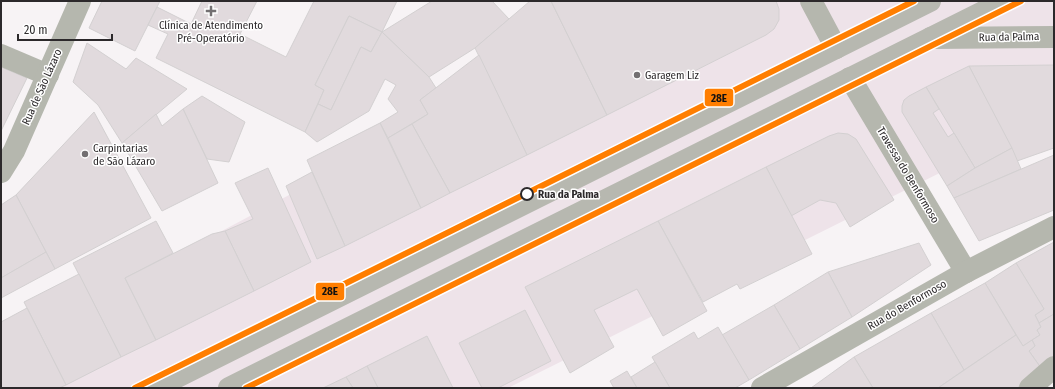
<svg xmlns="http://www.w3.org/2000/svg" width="1055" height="389" viewBox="0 0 1055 389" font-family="'Fira Sans Condensed',sans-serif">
<rect width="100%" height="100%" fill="#f7f3f5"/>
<polygon fill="#eee3e9" points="652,1 1054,1 1054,116 508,388 1,388 1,349"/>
<g fill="#e1dadd" stroke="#d3d0d1">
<polygon points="102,1 160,1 135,51 89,28"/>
<polygon points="202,1 257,1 240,34 286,57 314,1 397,1 382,32 349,16 315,85 324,90 305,132 156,58 168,34 148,25 157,7 191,24"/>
<polygon points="432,1 492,1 509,19 475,48 429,77 382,32"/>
<polygon points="530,1 551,1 607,115 527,155 475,48"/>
<polygon points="551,1 776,1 779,9 779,20 774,29 766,35 607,115"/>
<polygon points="349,16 382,32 371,52 361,47 331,110 318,104 324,90 315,85"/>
<polygon points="382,32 429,77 436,88 420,100 428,114 388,138 380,123 398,112 388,99 396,85 385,79 369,111 317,142 305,132 318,104 331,110 361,47 371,52"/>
<polygon points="87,43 126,69 136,58 187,89 122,143 98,105 73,82"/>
<polygon points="479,55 527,155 450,193 412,124 428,114 420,100"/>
<polygon points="1054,65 1054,148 1017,161 969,66"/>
<polygon points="969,66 1012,148 975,168 926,87"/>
<polygon points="1,67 27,78 1,131"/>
<polygon points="926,87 939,109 933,113 948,137 954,133 975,168 947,186 902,112 902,106 904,100 909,96"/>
<polygon points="202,96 245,122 229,162 207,159 183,109"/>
<polygon points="183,109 218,183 162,211 122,143 156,114 162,126"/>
<polygon points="94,112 151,218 55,269 16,195"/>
<polygon points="380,123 421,208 345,246 307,160"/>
<polygon points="412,124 450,193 421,208 388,138"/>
<polygon points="838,133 848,134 856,139 894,200 850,227 836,203 820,200 791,216 766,167 829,136"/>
<polygon points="1012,148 1021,169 954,198 947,186 975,168"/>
<polygon points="1054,155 1054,210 979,241 954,198"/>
<polygon points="766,167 812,254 740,289 737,284 703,302 658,221"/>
<polygon points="268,168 311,262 254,291 225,231 253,219 235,183"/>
<polygon points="312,172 345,246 317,259 286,186"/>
<polygon points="16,195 46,252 1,278 1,205"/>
<polygon points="156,221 173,253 125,278 156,340 121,357 73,263"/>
<polygon points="658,221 707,311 663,336 637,289 594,310 614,347 570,373 525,287"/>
<polygon points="225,231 254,291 156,340 125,278 212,234"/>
<polygon points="1054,242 1054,314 1039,323 1035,315 1044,309 1016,263"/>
<polygon points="919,243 931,265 852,317 828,272"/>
<polygon points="46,252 55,269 1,298 1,278"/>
<polygon points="1016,263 1044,309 1035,315 1041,327 1037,330 1040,335 1023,346 985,283"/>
<polygon points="828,272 852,317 800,349 774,305"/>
<polygon points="79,274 121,357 66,385 24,302"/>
<polygon points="985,283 1016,335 964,370 931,313"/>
<polygon points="774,305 800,349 749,380 722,335"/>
<polygon points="27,308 66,385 59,388 1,388 1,322"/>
<polygon points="525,310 551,361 498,388 482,388 459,343"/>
<polygon points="931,313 964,370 938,388 873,388 854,357"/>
<polygon points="1054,314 1054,357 1041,368 1029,351 1035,346 1032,340 1040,335 1037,330 1041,327 1039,323"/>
<polygon points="718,327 749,380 735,388 670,388 652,357 694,332 698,339"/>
<polygon points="1016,335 1023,346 1032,340 1035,346 1029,351 1041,368 1017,388 938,388"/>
<polygon points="427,336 453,388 378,388 367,366"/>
<polygon points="854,357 873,388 811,388"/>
<polygon points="655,362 670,388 637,388 631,377"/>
<polygon points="367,366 378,388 353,388 346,377"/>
<polygon points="627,371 637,388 614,388 610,381"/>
<polygon points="346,377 353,388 323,388"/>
</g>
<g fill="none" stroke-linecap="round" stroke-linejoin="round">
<g stroke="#b5b7ae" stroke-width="22">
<polyline points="811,1 836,48"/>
<polyline points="931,38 1054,37"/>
<polyline points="1,55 48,75"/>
<polyline points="850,78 966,272"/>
<polyline points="1,172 14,151 80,1"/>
<polyline points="762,388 966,272 1054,227"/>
<polyline points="1030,388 1054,367"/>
</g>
<g stroke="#b7b8b0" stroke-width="22">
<polyline points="155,388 930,1"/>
<polyline points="229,388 1005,1"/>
</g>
<defs>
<g id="tram-1">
<polyline points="135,388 914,1"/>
<polyline points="246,388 1021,1"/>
</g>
</defs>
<use href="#tram-1" stroke="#fff" stroke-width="9"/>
<use href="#tram-1" stroke="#ff7e00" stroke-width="6"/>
</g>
<g fill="#737072" stroke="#fff" stroke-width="1.5">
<path d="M209 5h4v4h4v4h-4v4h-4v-4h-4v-4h4z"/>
<circle cx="637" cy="75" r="4"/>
<circle cx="85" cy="154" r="4"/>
</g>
<circle fill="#fff" stroke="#2c292b" stroke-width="2" cx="527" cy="194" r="6"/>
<g text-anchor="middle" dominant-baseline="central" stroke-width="3" stroke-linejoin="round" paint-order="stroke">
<g font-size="11" fill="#2c292b" stroke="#fff" text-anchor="start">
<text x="211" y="25" text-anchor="middle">Clínica de Atendimento<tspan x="211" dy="13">Pré-Operatório</tspan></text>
<text x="645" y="75">Garagem Liz</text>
<text x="93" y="148">Carpintarias<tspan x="93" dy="13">de São Lázaro</tspan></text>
</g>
<g font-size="11" fill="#2c292b" stroke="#fff">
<text transform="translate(1009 37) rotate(-1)">Rua da Palma</text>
<text transform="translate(42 87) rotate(-66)">Rua de São Lázaro</text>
<text transform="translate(908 175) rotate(59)">Travessa do Benformoso</text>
<text transform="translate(907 305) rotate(-30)">Rua do Benformoso</text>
</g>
<g font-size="11" font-weight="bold" fill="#2c292b" stroke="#fff" text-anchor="start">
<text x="538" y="194">Rua da Palma</text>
</g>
</g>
<g stroke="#fff" stroke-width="1.5">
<rect x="704" y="88" width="30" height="19" rx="4" fill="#ff7e00"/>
<rect x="315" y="282" width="30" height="19" rx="4" fill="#ff7e00"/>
</g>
<g font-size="11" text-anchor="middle" font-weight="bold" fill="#111">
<text x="719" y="102">28E</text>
<text x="330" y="295">28E</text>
</g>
<rect width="1055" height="389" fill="none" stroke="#2c292b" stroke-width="4"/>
<path d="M18 34v6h94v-6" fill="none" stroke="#2c292b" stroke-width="2"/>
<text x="24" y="34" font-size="12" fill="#2c292b" stroke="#ffffff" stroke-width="3" paint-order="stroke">20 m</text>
</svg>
